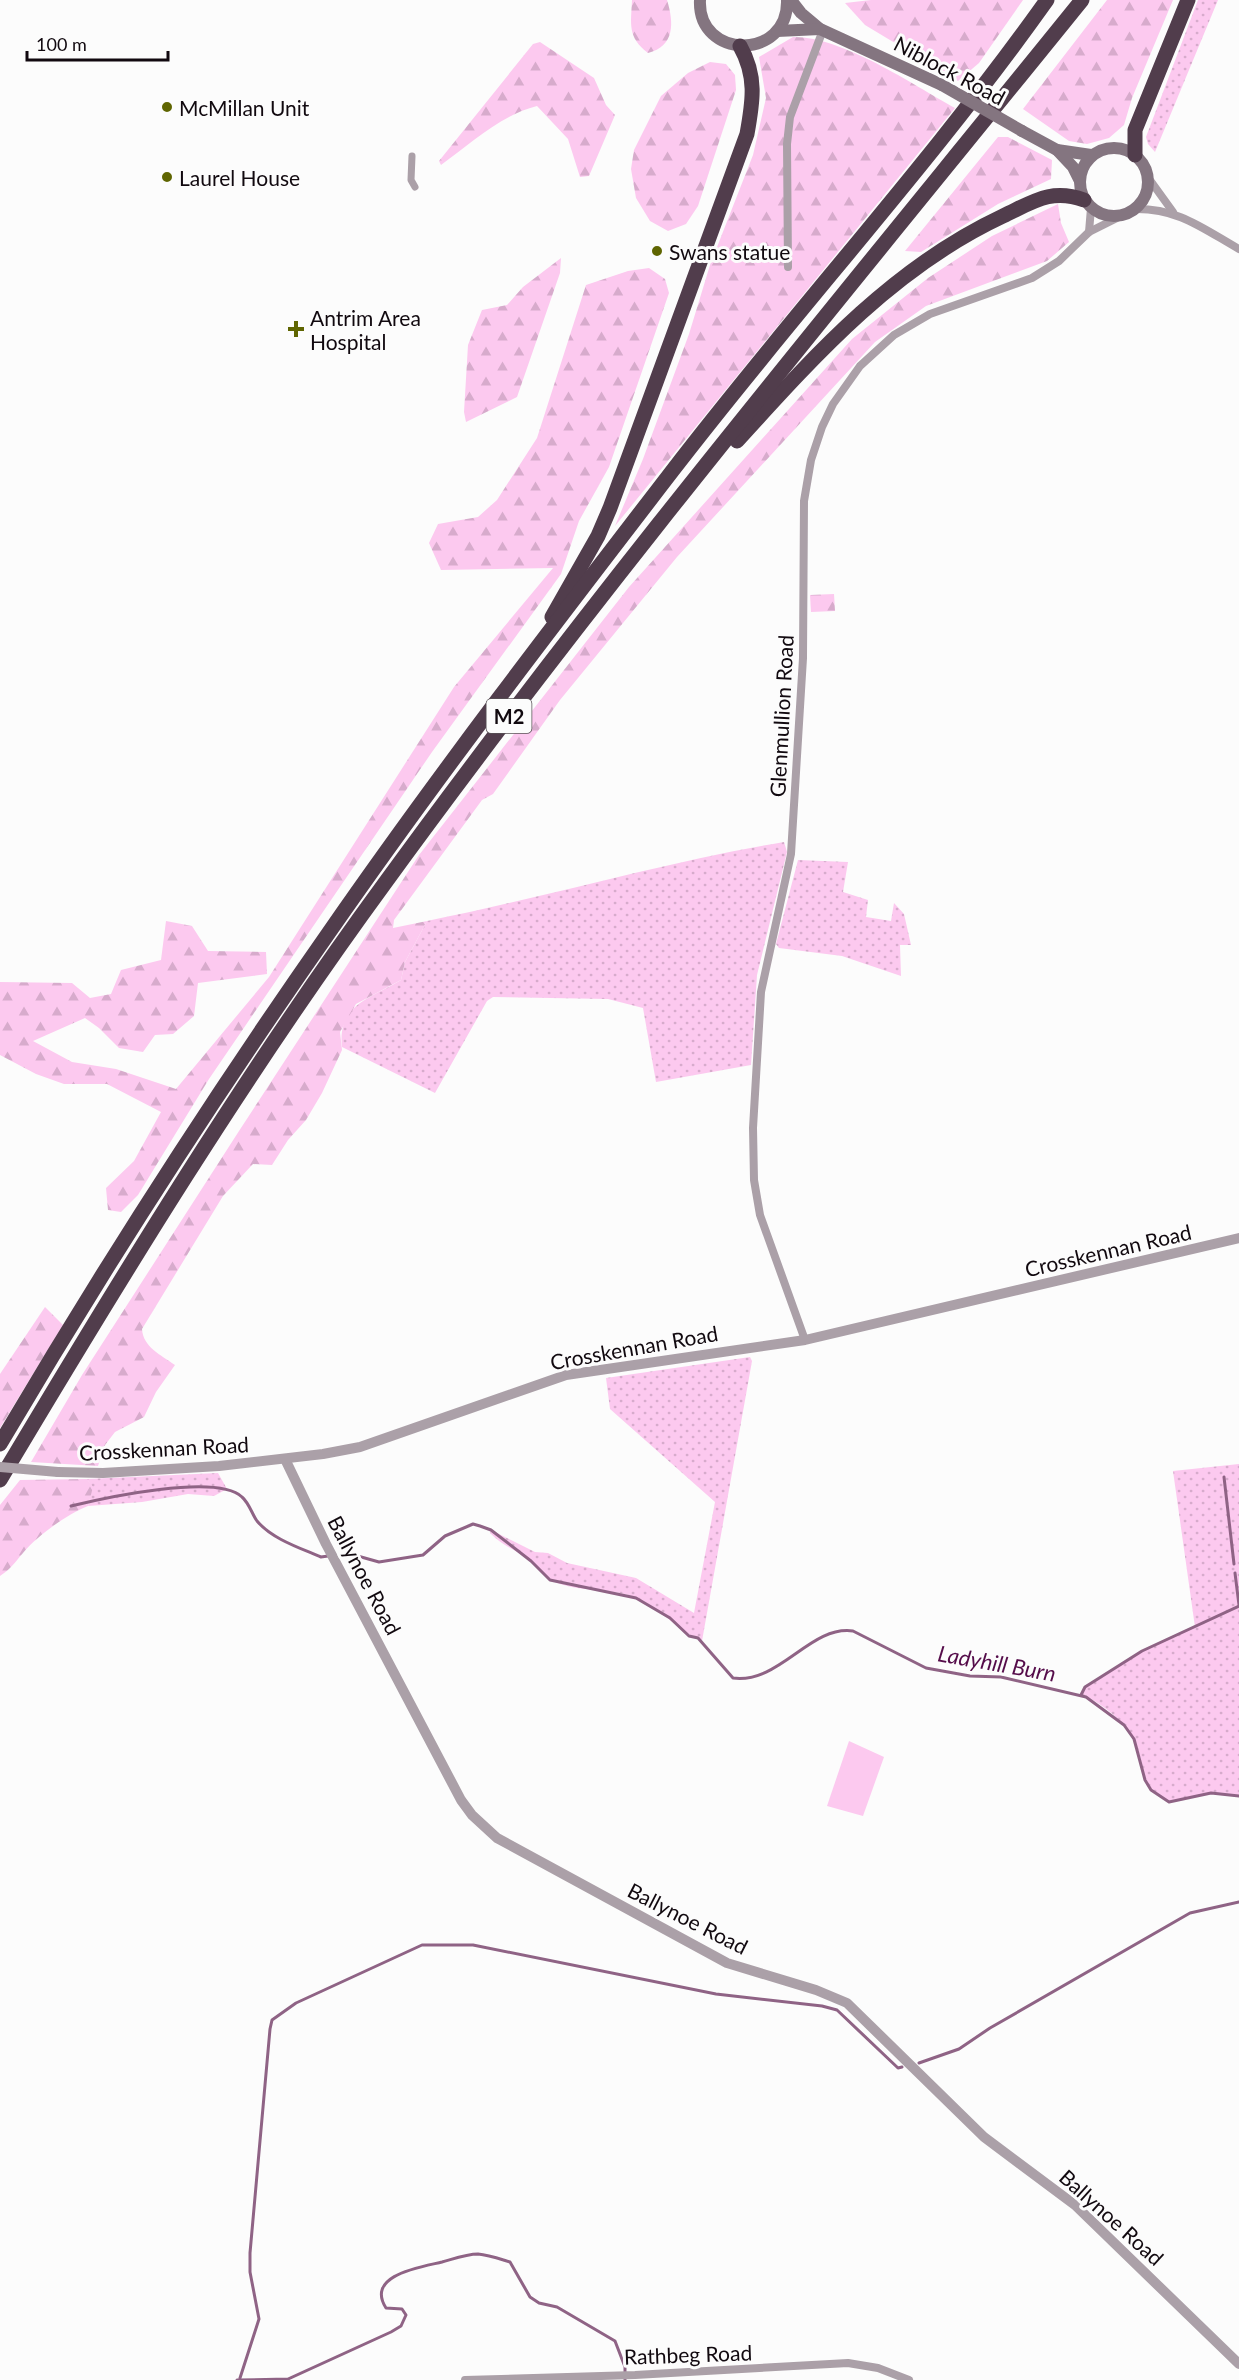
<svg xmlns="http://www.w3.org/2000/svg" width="1239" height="2380" viewBox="0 0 1239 2380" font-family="Lato,sans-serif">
<defs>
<pattern id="grass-dots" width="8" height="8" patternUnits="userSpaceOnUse" patternTransform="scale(1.5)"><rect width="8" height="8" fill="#fcc9ef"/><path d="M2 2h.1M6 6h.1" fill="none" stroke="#d7abcc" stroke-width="1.8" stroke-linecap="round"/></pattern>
<pattern id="forest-firs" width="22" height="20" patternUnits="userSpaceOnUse" patternTransform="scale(1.5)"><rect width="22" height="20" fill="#fcc9ef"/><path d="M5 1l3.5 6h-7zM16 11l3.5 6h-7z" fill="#d7abcc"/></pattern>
</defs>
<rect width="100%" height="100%" fill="#fcfcfc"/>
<g fill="url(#grass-dots)">
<polygon points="1198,0 1218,0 1155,152 1148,144 1146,137"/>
<path d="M 784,842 L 787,852 L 757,975 L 751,1065 L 656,1082 L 643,1008 L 608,999 L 493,997 L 487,1001 L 435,1093 L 342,1047 C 337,1004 372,998 401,980 L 405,962 L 427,921 C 547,897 664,862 784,842 Z"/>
<polygon points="798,860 848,862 843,892 868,900 866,917 891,921 894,903 904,914 911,945 900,945 901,976 842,956 779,948 776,944"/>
<path d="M 750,1357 L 752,1361 L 702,1641 C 678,1631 662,1609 637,1598 C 612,1588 585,1592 560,1584 C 546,1579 542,1571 532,1562 C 519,1551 505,1548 490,1533 L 491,1530 L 535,1552 L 548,1553 L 567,1563 L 636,1578 L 694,1613 L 715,1502 L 610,1409 L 606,1378 Z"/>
<path d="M 1239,1464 L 1239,1796 L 1211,1793 L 1169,1802 C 1137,1786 1147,1765 1134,1740 C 1125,1722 1100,1701 1081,1695 L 1085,1687 L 1142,1651 L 1195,1627 L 1173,1471 Z"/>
<polygon points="218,1473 227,1489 214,1496 188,1494 142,1502 88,1506 92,1487 87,1479"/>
</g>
<g fill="url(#forest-firs)">
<path d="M 632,0 L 667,0 C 674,23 675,46 648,53 C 627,37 631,24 632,0 Z"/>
<polygon points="871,0 1023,0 979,63 958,81 865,25 845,3"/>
<polygon points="1107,0 1173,0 1132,98 1124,125 1109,138 1087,144 1069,141 1023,109"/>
<path d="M 793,37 C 841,36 912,84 955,108 L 615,526 L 643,459 L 689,334 L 710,265 L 753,155 L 766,98 L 759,57 Z"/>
<path d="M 540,42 L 594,78 L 606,105 L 615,115 L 589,176 L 580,177 L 568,139 L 537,106 C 501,115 471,143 441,165 L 439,161 L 533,44 Z"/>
<polygon points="710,62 726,64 735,75 736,90 698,206 686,224 668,231 650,221 636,198 631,169 634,150 661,96 688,73"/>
<polygon points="998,137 1008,137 1052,160 1051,179 998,204 921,252 905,251"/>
<path d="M 1058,204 L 1061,223 L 1069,242 L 1047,261 L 926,306 L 875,342 L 677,557 L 560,700 L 493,794 L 482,800 L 394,920 L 393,928 L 427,921 L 405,962 L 401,980 L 356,1004 L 340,1032 L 342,1050 L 322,1093 L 306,1120 L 288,1140 L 272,1165 L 253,1164 L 223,1196 L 142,1329 C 143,1347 161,1355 175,1365 L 156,1392 L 144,1417 L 115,1432 L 105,1445 L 98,1466 L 31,1462 L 82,1375 L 239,1131 L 419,855 L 629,587 L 852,339 L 928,278 L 992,236 Z"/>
<polygon points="561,258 560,273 517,397 466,422 464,412 468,345 482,310 507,305 523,287"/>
<polygon points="649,268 665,279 669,293 609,467 579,521 561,574 432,752 209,1079 138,1195 121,1212 108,1210 106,1188 134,1161 161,1112 107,1084 64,1084 36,1074 0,1055 0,982 72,983 90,998 111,994 121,970 161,960 166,921 192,926 208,951 266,952 267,974 198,983 194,1016 173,1034 155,1035 143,1052 119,1048 99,1028 85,1018 33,1041 72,1062 116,1069 176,1089 269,977 454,687 553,568 441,570 429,543 438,524 478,517 497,500 537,438 586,285 628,271"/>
<polygon points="834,594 835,611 811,612 810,595"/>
<polygon points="45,1307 63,1325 0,1428 0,1374"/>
<path d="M 87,1479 L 93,1487 L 88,1506 C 66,1515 38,1535 23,1553 C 15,1562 11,1569 0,1576 L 0,1505 L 20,1480 Z"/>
</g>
<polygon fill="#fcc9ef" points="849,1741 884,1757 863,1816 827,1806"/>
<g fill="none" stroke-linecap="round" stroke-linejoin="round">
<g stroke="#8f6385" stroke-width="3">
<polyline points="1224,1477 1234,1564"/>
<path d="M 71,1506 C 104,1498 217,1473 242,1497 C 249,1503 252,1514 257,1521 C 272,1539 300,1548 321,1557 L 328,1556"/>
<path d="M 341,1554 L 347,1553 L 379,1562 L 423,1555 L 445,1536 L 473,1524 L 480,1526 L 491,1530 L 531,1561 L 550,1580 L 636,1598 L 670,1618 L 689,1636 L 698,1638 L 733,1678 C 780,1684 810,1625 853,1631 L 926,1668 L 970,1676 L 1001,1677 L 1086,1697 L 1124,1725 L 1134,1739 L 1145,1780 L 1151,1790 L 1169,1802 L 1211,1793 L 1239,1796"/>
<polyline points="1235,1573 1239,1605"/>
<polyline points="1081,1695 1085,1687 1142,1651 1239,1606"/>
<polyline points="919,2063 959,2049 990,2028 1190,1913 1239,1902"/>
<polyline points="240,2378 259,2319 250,2272 250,2253 270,2029 272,2020 296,2003 422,1945 473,1945 716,1994 822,2006 837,2010 898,2068 902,2067"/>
<path d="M 237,2380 L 288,2379 L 391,2332 L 401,2326 L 406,2315 L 402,2309 L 386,2308 C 365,2275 421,2267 442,2262 C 453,2259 467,2254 478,2254 C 489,2255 500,2259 510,2262 L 530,2297 L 539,2303 L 557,2307 L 615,2341 L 625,2367 L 625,2380"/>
</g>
<polyline stroke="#aba0a8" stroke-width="7" points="412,156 411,180 415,187"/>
<g stroke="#aba0a8" stroke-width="8">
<polyline points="1147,176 1173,212"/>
<path d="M 1134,209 C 1178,208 1202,228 1239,249"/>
<polyline points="1089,232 1091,208"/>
<polyline points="788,267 787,144 790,117 823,30"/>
<polyline points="805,1340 760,1215 754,1180 753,1128 761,992 791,854 803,658 804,501 811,460 822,427 833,404 860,366 894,335 930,314 1032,278 1059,261 1089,232 1123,215"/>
<polyline points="465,2380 635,2375 848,2363 878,2368 909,2380"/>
</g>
<g stroke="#aba0a8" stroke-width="10">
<polyline points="285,1459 326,1544 461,1800 472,1815 497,1838 727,1963 816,1990 847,2003 984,2137 1075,2205 1239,2364"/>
<polyline points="58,1472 103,1473 219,1466 323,1454 360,1447 566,1375 805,1340 1239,1238"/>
</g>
<g stroke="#847580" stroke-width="12">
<path d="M 700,0 C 697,60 789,61 787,0"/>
<polyline points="791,0 801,13 820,29 942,85"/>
<polyline points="777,31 820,29"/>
<polyline points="1022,131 1057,150 1091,155"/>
<circle cx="1114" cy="182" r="34"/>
<polyline points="1057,150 1073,167 1079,179"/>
</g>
<g stroke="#513d4c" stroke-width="15">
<polyline points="1135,155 1135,130 1188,0"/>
<path d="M 737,441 C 816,354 894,267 1003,216 C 1033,202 1051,188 1084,200"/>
<path d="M 552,617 L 598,536 L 610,508 L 747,134 C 753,101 757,76 740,46"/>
<path d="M 0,1444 C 103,1269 213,1098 330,931 C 439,774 556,622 673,470 C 795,311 931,163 1047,0"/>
<path d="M 0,1480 C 121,1277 245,1074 385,883 C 606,579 846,292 1082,0"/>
</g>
<polyline stroke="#aba0a8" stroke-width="10" points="0,1467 58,1472"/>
<polyline stroke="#847580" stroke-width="12" points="942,85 1022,131"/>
</g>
<g fill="#5f6501" stroke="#fcfcfc" stroke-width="2">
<circle cx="167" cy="107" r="6"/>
<circle cx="167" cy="177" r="6"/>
<circle cx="657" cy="251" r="6"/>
<path d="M293 320h6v6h6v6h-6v6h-6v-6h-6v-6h6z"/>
</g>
<g text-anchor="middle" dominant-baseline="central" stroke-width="6" stroke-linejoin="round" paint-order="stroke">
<rect fill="#fcfcfc" stroke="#585256" stroke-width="1.5" x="486.5" y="699" width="45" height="34" rx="4.5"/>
<g font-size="20" font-weight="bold" fill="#11090f">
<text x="509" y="716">M2</text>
</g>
<g font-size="21" fill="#11090f" stroke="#fcfcfc">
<text transform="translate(950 70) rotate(28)">Niblock Road</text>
<text transform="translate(781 716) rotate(-87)">Glenmullion Road</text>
<text transform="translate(1108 1250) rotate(-13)">Crosskennan Road</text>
<text transform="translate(634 1347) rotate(-10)">Crosskennan Road</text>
<text transform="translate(164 1448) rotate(-3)">Crosskennan Road</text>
<text transform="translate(365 1575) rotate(62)">Ballynoe Road</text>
<text transform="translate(688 1918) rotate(27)">Ballynoe Road</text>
<text transform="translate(1112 2217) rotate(42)">Ballynoe Road</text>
<text transform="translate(688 2354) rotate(-2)">Rathbeg Road</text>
</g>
<g font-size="21" fill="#11090f" stroke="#fcfcfc" text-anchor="start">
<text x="179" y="107">McMillan Unit</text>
<text x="179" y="177">Laurel House</text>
<text x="669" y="251">Swans statue</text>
<text x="310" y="317">Antrim Area<tspan x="310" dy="24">Hospital</tspan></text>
</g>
<g font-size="22" font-style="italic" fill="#550c4a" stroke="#fcfcfc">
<text transform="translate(997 1663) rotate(10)">Ladyhill Burn</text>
</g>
</g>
<path d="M27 51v9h141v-9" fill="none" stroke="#11090f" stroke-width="3"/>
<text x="36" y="51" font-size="18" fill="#11090f" stroke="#fcfcfc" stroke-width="4.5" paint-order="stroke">100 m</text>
</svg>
